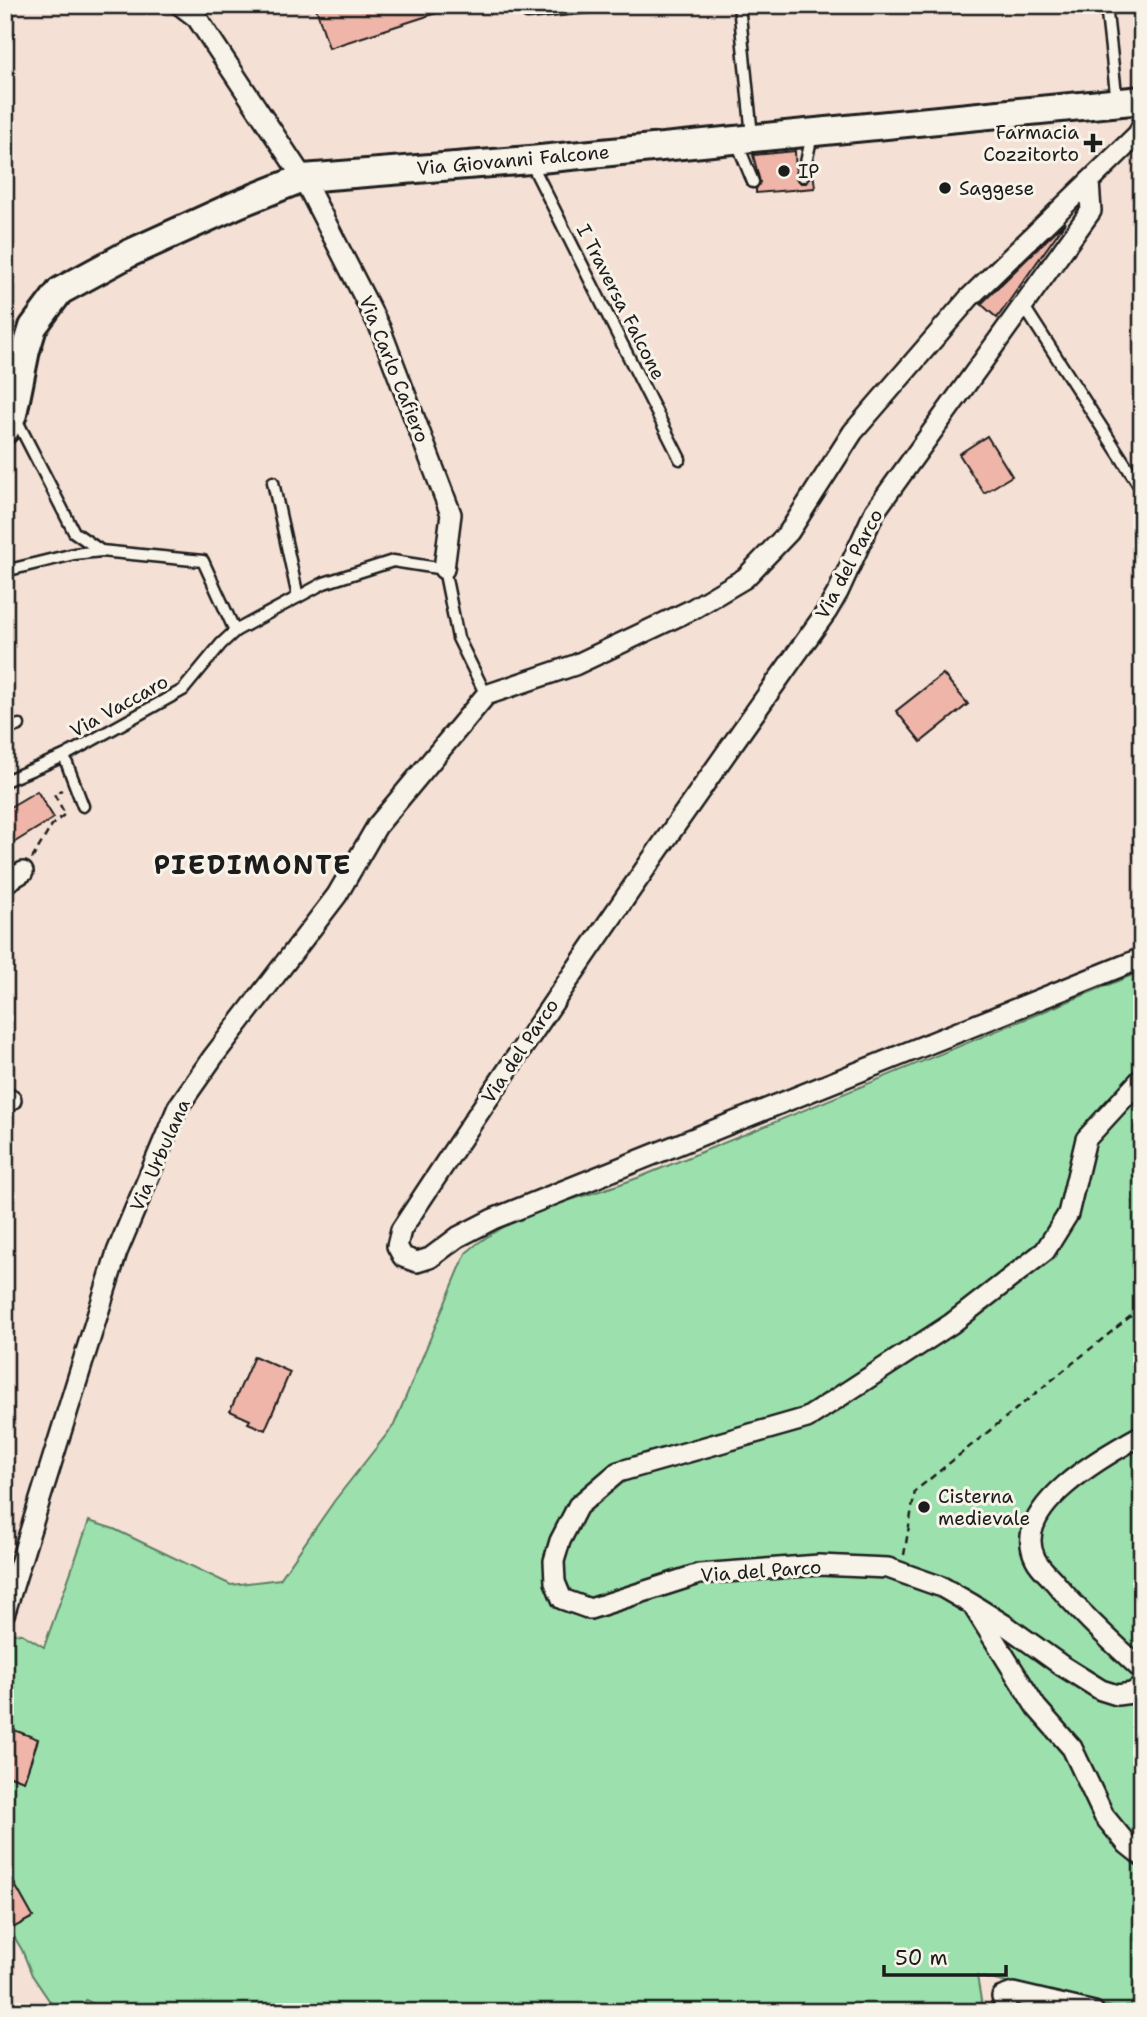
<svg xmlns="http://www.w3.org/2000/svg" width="1147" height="2017" viewBox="0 0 1147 2017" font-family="'Shantell Sans',sans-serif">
<rect width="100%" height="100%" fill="#f5e0d5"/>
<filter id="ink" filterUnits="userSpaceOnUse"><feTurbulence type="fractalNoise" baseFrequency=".0143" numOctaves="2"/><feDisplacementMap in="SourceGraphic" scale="14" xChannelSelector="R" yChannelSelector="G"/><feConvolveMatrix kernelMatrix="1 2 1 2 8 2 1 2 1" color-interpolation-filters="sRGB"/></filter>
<g filter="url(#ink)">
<path fill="#9ce1ad" stroke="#5c7e64" stroke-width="2" d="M 1142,971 L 1142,2009 L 1112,2007 L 977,1976 L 983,2012 L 778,2012 L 770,2007 L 711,2012 L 109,2012 L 86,2000 L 79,2012 L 57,2012 L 32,1975 L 22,1950 L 9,1928 L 33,1917 L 5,1867 L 5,1774 L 24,1781 L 38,1740 L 5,1727 L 5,1633 L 22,1634 L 44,1647 L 89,1521 L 114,1529 L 231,1585 L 280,1579 L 335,1500 L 394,1425 L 466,1253 C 514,1209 586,1199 645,1175 C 811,1108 976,1039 1142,971 Z"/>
<g fill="#efb5a9" stroke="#1c1c1c" stroke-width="2">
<polygon points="315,5 451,5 452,8 329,48"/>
<polygon points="795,151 796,179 801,183 806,183 813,171 815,188 756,193 756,189 760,182 753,155"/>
<polygon points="1064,223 1065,223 997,318 981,304"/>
<polygon points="987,436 1012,476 984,493 959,454"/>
<polygon points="943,674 968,704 921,742 896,711"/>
<polygon points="37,791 54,818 5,848 5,810"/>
<polygon points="254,1356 290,1372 265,1430 248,1423 250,1420 230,1411"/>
<polygon points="14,1730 38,1739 24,1781 5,1774 5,1737 11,1739"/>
<polygon points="5,1867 33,1917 13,1928 5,1914"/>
</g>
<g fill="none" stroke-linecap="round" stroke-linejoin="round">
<defs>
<g id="service">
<polyline points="739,5 752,136"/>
<polyline points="1106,5 1117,102"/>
<polyline points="527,13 606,5"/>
<polyline points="736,140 753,182"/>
<polyline points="530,161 680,459"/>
<polyline points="803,176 812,135"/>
<polyline points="1023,305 1142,490"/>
<polyline points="15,417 74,532 101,551 203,561 235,631 324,583 393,561 444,569 458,638 486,695"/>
<polyline points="273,482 298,597"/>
<polyline points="5,571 74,554 101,551"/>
<polyline points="5,730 19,725"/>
<polyline points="5,781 64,756"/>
<polyline points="83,806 64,756 183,690 221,644 235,631"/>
</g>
<g id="minor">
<polyline points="180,5 197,18 303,178 380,328 451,514 444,569"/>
<path d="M 1089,182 L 1091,211 L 875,511 L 838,592 L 827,611 C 681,815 539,1020 401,1230 L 397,1246 L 403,1257 L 417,1262 L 430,1258 L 458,1237 L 493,1219 L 1142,958"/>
<polyline points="5,883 23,872"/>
<polyline points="1142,1078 1086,1139 1068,1214 1045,1251 951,1324 807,1418 618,1472 578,1506 560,1541 554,1561 555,1582 562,1599 590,1609 699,1574 819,1565 888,1568 942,1587 973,1605 1008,1627 1061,1665 1101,1690 1117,1695 1132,1693 1142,1686"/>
<polyline points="5,1105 11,1100"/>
<path d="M 1142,1435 C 1107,1454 1010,1507 1035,1558 C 1038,1565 1046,1573 1052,1579 C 1079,1612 1110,1640 1142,1670"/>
<polyline points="975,1609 1036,1707 1072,1748 1104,1816 1127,1844 1142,1856"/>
<polyline points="5,1612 117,1252 178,1107 213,1057 337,895 377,826 486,695 575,665 691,610 745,578 789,532 853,432 969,298 1138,134 1142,125"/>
<polyline points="1008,2012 1002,1997 1013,1993 1094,2012"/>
</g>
<polyline id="secondary" points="5,430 13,414 26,350 33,327 60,291 130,253 238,204 303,178 530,160 1142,100"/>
</defs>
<use href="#service" stroke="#1c1c1c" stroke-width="15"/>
<use href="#minor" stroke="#1c1c1c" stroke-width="24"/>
<use href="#secondary" stroke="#1c1c1c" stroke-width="32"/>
<g stroke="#1c1c1c" stroke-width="2.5" stroke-dasharray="7 5" stroke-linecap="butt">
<polyline points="32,859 52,825 65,814 54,794 62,790"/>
<polyline points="904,1555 915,1491 1142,1307"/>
</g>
<use href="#service" stroke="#f7f3e8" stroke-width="10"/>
<use href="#minor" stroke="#f7f3e8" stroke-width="19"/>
<use href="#secondary" stroke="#f7f3e8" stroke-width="26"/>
</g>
</g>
<g fill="#1c1c1c" stroke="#f7f3e8" stroke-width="2.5">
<path d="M1089.5 132.5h7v7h7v7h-7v7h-7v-7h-7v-7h7z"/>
<circle cx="784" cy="171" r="7"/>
<circle cx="945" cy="188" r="7"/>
<circle cx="924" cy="1507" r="7"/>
</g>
<g text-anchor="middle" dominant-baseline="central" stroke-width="6" stroke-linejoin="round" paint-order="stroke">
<g font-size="19" fill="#1c1c1c" stroke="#f7f3e8" text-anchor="start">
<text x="1079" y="132" text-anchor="end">Farmacia<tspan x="1079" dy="22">Cozzitorto</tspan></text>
<text x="798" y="171">IP</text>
<text x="959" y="188">Saggese</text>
<text x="938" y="1496">Cisterna<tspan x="938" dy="22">medievale</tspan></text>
</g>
<g font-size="19" fill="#1c1c1c" stroke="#f7f3e8">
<text transform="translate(513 160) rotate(-5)">Via Giovanni Falcone</text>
<text transform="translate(621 302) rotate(63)">I Traversa Falcone</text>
<text transform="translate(394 369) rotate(68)">Via Carlo Cafiero</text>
<text transform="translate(849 564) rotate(-62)">Via del Parco</text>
<text transform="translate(119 706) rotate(-29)">Via Vaccaro</text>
<text transform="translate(520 1051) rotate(-56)">Via del Parco</text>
<text transform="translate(160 1155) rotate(-66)">Via Urbulana</text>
<text transform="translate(761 1571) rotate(-4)">Via del Parco</text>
</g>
<g font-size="26" font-weight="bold" letter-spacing="2" fill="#1c1c1c" stroke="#f7f3e8">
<text x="253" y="864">PIEDIMONTE</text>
</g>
</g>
<rect width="1147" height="2017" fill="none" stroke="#f7f3e8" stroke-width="28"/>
<rect x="14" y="14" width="1119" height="1989" fill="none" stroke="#1c1c1c" stroke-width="2.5" filter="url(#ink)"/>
<path d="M884 1965v10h122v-10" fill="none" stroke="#1c1c1c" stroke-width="3.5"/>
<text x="895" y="1965" font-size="21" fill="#1c1c1c" stroke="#f7f3e8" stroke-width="5" paint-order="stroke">50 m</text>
</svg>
